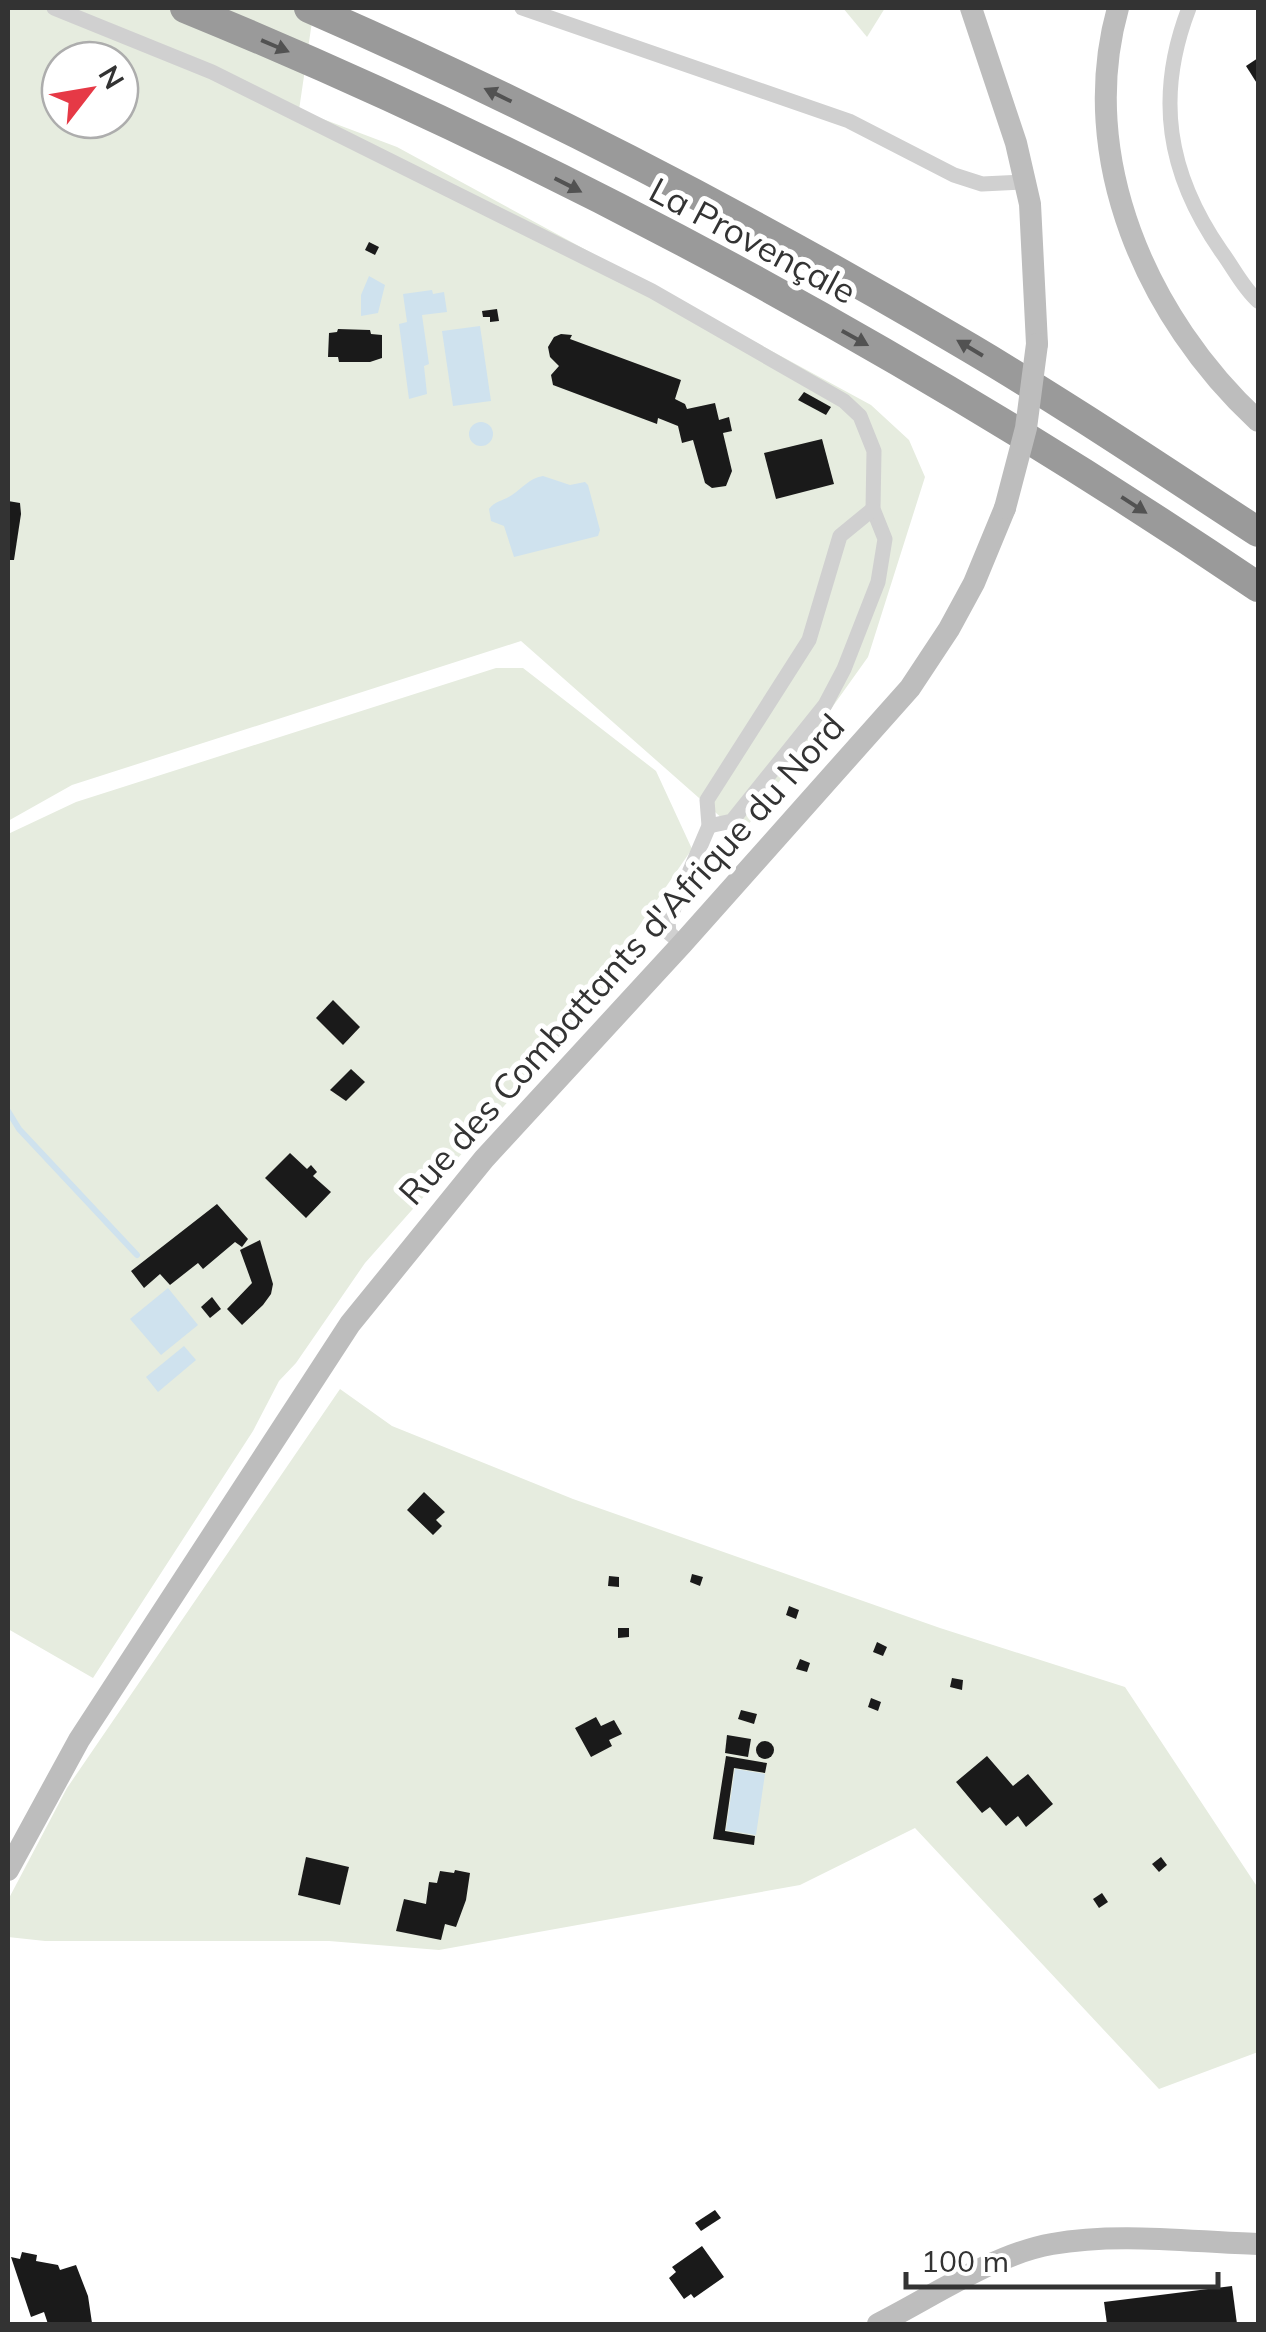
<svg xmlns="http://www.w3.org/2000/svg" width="1266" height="2332" viewBox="0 0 1266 2332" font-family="Mulish,sans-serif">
<rect width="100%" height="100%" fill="#fff"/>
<g fill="#e6ecdf" fill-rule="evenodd">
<path d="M 8,8 L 314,8 L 299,110 L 397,147 L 871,405 L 909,440 L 925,477 L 868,657 L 741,835 L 521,641 L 72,785 L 8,821 ZM 60,60 L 120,60 L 120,120 L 60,120 Z"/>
<polygon points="843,8 885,8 867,37"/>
<polygon points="496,668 523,668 656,771 692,849 626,945 614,982 365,1263 296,1363 279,1381 253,1431 93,1678 8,1629 8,834 76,802"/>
<polygon points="340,1389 392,1426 573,1499 940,1628 1125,1687 1258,1888 1258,2052 1159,2089 915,1828 800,1885 439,1950 329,1941 45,1941 8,1937 8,1900 67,1788"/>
</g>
<g fill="#cfe2ee">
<polygon points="369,276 385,285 378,313 361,316 361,295"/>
<polygon points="432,290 433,294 444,292 447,312 422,315 429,364 424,366 427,394 409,399 399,324 407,322 403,294"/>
<polygon points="480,326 491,401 453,406 442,331"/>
<circle cx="481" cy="434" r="12"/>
<path d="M 543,476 L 570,485 L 585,482 L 588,485 L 600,530 L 598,536 L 514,557 L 504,526 L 491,521 L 489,509 C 496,500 502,502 512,495 C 524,487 528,479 543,476 Z"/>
<polygon points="168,1288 198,1325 161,1355 130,1319"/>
<polygon points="184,1346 196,1360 158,1392 146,1377"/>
<polygon points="735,1769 765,1774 756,1835 726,1830"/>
</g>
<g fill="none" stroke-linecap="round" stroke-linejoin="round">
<polyline stroke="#cfe2ee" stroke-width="6" points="8,1111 19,1129 137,1255"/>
</g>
<g fill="#1a1a1a">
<polygon points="1258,58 1258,85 1246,66"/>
<polygon points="369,242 379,247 375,255 365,250"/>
<polygon points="497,309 499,321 490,322 490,317 483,317 482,311"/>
<polygon points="338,329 370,330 371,334 382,335 382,358 370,362 339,362 338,357 328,357 329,333 337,332"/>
<polygon points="561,334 572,335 570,339 681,380 675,399 685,404 687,409 715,403 719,420 729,417 732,431 723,433 732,471 726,486 712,488 705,483 693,440 682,443 678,426 658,418 657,424 553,385 551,375 559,366 550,357 548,347 554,337"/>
<polygon points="804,392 831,407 826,415 798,400"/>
<polygon points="822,439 834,484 776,499 764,453"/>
<polygon points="8,501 20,503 21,514 14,560 8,560"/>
<polygon points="333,1000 360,1027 343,1045 316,1018"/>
<polygon points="351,1069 365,1082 346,1101 330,1090"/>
<polygon points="290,1153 307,1169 311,1165 317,1172 313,1176 331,1192 306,1218 265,1178"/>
<polygon points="217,1204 248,1239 242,1247 235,1242 203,1269 198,1263 170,1285 160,1274 144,1288 131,1271"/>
<polygon points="260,1240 273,1284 271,1294 263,1305 242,1325 227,1309 252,1283 240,1250"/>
<polygon points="212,1297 221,1309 210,1318 201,1307"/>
<polygon points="424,1492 445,1512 436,1520 442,1526 433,1535 407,1510"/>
<polygon points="692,1574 703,1577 700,1586 690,1582"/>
<polygon points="609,1576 619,1577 619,1587 608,1586"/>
<polygon points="789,1606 799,1610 796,1619 786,1615"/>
<polygon points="618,1628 629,1628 629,1637 618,1638"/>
<polygon points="877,1642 887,1647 883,1656 873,1652"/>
<polygon points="800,1659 810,1663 807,1672 796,1669"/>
<polygon points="952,1678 963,1680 962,1690 950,1687"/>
<polygon points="871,1698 881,1702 878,1711 868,1707"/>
<polygon points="741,1710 757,1714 754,1724 738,1719"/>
<polygon points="596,1717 601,1726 614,1720 622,1734 609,1740 612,1746 591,1757 575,1728"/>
<polygon points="727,1735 751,1739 748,1757 725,1753"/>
<circle cx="765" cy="1750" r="9"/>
<polygon points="726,1756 767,1763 765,1773 734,1768 725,1831 755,1836 754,1845 713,1839"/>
<polygon points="987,1756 1013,1786 1028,1774 1053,1804 1026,1827 1018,1816 1006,1826 990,1807 982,1813 956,1782"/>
<polygon points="306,1857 349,1867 340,1905 298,1895"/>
<polygon points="1161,1857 1167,1865 1159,1872 1152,1864"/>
<polygon points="455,1870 470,1873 466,1900 456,1927 445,1924 441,1940 396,1931 404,1899 426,1904 429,1882 437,1883 440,1871 454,1873"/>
<polygon points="1102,1893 1108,1902 1099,1908 1093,1899"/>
<polygon points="715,2210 721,2218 701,2231 695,2223"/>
<polygon points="702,2246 724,2277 694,2298 691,2294 684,2299 669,2278 676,2272 672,2267"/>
<polygon points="22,2252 37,2255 36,2261 58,2265 60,2270 76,2265 88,2296 92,2323 48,2324 44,2312 31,2317 11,2257 20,2259"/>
<polygon points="1232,2286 1237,2324 1107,2324 1104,2302"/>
</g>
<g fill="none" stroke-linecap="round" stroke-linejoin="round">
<g stroke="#d0d0d0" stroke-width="15">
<polyline points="54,8 212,72 652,291 844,401 860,416 874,451 873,509 885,539 878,582 844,669 825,705 732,821 709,826"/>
<polyline points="522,8 849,121 954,175 982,184 1026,182"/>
<path d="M 1189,8 C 1155,96 1167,173 1221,251 C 1233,267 1243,288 1258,301"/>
<polyline points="682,944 669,933 668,922 709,826 707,800 809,640 840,536 873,509"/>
</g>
<g stroke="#bdbdbd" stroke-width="22">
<polyline points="971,8 1016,143 1030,204 1037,344"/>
<path d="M 1118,8 C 1076,158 1147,318 1258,421"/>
<polyline points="8,1870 79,1740 350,1324 484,1159 682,944 910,688 949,629 974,583 1005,508"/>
<path d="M 878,2324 C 930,2298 994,2254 1052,2244 C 1118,2232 1191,2242 1258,2244"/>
</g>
<g stroke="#9a9a9a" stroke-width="30">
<path d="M 185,8 C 559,161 924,361 1258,587"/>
<path d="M 309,8 C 536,107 757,222 970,348 C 1068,406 1163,470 1258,532"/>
</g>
<polyline stroke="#bdbdbd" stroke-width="22" points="1005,508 1026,428 1037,344"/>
</g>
<defs><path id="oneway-solid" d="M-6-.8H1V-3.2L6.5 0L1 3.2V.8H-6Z" transform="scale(2.5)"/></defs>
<g fill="#525252">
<use href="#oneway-solid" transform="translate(275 46) rotate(23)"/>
<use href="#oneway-solid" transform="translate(498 95) rotate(-154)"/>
<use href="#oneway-solid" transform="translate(568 185) rotate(27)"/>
<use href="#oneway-solid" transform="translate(855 338) rotate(29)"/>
<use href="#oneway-solid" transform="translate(970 348) rotate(-149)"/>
<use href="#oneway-solid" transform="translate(1134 505) rotate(33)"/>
</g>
<g text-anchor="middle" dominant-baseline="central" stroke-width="10" stroke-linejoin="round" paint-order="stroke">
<g font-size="35" fill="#333" stroke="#fff">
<text transform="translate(753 240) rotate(28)">La Provençale</text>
<text transform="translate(621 959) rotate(-48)">Rue des Combattants d'Afrique du Nord</text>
</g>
</g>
<rect width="1266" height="2332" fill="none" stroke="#333333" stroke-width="20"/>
<g transform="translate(90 90) rotate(59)"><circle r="48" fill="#ffffff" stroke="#adadad" stroke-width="2.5"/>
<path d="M0-8L18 38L0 25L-18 38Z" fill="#e63946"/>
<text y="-15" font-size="28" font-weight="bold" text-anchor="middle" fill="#333333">N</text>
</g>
<path d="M906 2272v15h312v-15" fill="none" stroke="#333333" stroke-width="5"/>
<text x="921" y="2272" font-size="30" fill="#333333" stroke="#ffffff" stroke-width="8" paint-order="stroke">100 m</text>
</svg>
